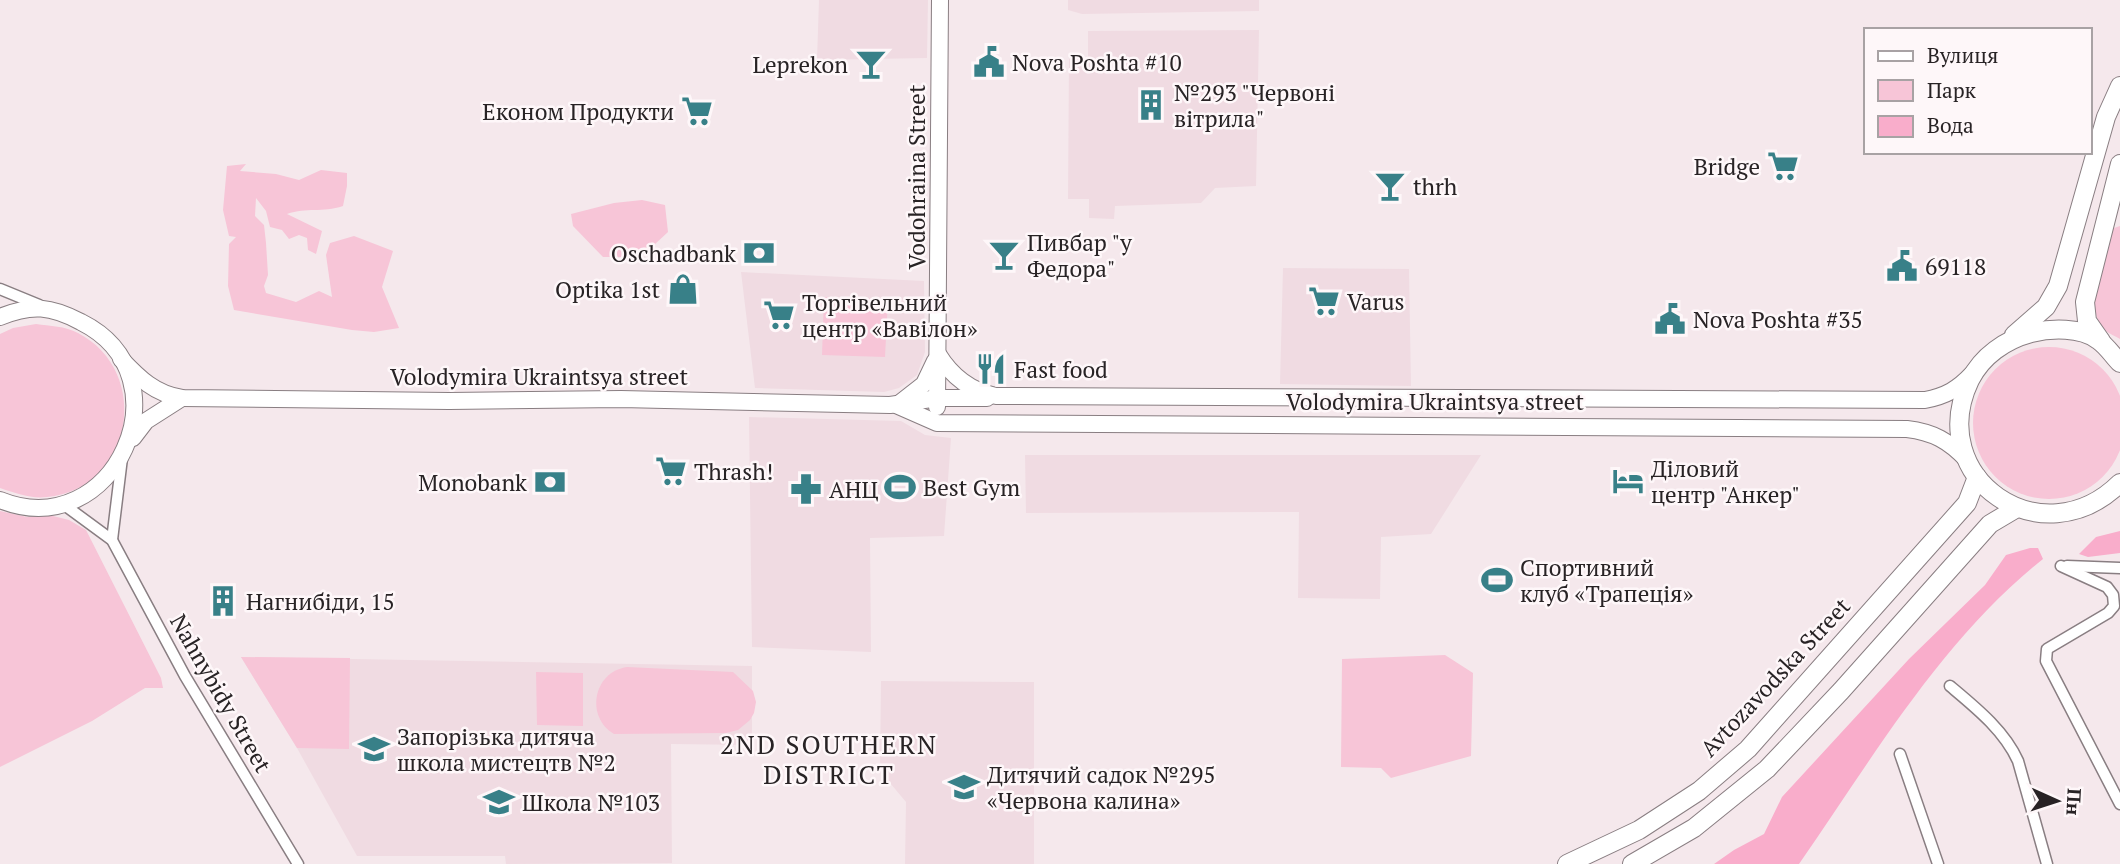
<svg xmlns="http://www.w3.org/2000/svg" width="2120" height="864" viewBox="0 0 2120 864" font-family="'PT Serif',serif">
<rect width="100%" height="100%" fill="#f5e8ec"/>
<g fill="#f0dbe2">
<polygon points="819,0 928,0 927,58 817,60"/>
<polygon points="1068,0 1259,0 1259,11 1082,14 1068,10"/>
<polygon points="1259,30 1256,186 1215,188 1201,203 1115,206 1114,219 1089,218 1089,199 1068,199 1069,59 1088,59 1088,31"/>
<polygon points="1283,268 1409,269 1411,386 1280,384"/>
<polygon points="741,272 924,281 925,352 917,375 899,388 884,392 755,388"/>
<polygon points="749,417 901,421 925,435 951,438 944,536 870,538 871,652 752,647"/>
<polygon points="1025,455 1481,455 1431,534 1381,537 1380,599 1298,598 1299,512 1026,513"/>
<polygon points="241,657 752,666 752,745 671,744 672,863 506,864 505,856 357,856 297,748"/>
<polygon points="881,681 1034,682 1034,864 905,864 906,802 880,771"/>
</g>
<g fill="#f7c5d7">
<path d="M 246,164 L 240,171 L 276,174 L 299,180 L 321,170 L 347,173 L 347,186 L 343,206 C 322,213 307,207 287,214 L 322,231 L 316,254 L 308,250 L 307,238 L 299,235 L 289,239 L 282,230 L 270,227 L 266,211 L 256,198 L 255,216 L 264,225 L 266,243 L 268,275 L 264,286 L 266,293 L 296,302 L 319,291 L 332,297 L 326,255 L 330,243 L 354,236 L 393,251 L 382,287 L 399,328 L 374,332 L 352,330 L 234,310 L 228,286 L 229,244 L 236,237 L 229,236 L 223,210 L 227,166 Z"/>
<polygon points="642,200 665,205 668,232 641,257 603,257 573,226 571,214 614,203"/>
<path d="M 2120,226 L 2120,339 C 2115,336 2105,332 2102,327 C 2085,306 2102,260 2108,236 L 2114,228 Z"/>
<polygon points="824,297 888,299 885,357 822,355"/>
<path d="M 36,324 C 50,326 65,326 78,333 C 153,372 133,489 47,497 C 31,499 15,493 0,488 L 0,334 L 13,328 Z"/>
<circle cx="2049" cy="423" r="76"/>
<polygon points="0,511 27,517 49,515 69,520 86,530 161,678 163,688 145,688 92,721 0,767"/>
<polygon points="1445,655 1473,673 1471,756 1391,778 1381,768 1341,767 1342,659"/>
<polygon points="241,657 350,658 349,749 297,748"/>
<path d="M 627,667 L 733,672 L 753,691 L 756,702 L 754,713 L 750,720 L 738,730 L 726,733 L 614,734 C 585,717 593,672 627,667 Z"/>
<polygon points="536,672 583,673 583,726 537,725"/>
</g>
<g fill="#f9adcb">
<polygon points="2120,531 2120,553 2088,557 2079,554 2096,537"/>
<path d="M 2030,548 L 2038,548 L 2043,559 C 1942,639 1872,759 1799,864 L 1714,864 L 1734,850 L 1764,834 L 1782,797 L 1909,659 L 1985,585 L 2006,555 Z"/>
</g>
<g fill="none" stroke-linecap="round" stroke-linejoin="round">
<defs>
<g id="street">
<polyline points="0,289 39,305"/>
<polyline points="63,504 112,540 185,676 298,864"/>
<polyline points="112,540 122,458"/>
<polyline points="2061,566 2107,587 2113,595 2114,606 2108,613 2047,649 2046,661 2120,804"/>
<polyline points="2067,566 2120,568"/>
<path d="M 1950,686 C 1975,707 2004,730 2018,761 L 2047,864"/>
<polyline points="1900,754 1938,864"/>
</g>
<g id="secondary">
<path d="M 0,317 C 32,304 51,306 81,322 C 191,377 114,546 0,500"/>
<path d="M 938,354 C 952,377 970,391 996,396 C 1306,398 1616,399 1925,400 C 1946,396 1958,389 1972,374"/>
<path d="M 121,359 C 139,378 155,394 182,398 L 449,401 L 621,399 L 890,405 L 938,398 L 987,398"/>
<polyline points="901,402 924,384 935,361"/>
<path d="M 896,405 L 937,423 L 1907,429 C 1933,432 1949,441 1967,460"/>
<polyline points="937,407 940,0"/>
<polyline points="133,438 146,421 182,398"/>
</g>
<g id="primary">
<polyline points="2014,335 2046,307 2058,286 2106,117 2120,86"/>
<polyline points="2101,341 2087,321 2085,302 2120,164"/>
<path d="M 2120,363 C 2113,356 2107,346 2098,340 C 2081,327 2051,328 2031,333 C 2005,340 1982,356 1970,380 C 1923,478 2042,560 2120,483"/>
<polyline points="1567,864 1639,830 1699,791 1748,749 1967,503 1977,477"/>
<polyline points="1632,864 1694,828 1767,769 1841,691 1990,524 2017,508"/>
</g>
</defs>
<use href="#street" stroke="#897e82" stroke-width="13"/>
<use href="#secondary" stroke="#897e82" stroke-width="18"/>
<use href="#primary" stroke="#897e82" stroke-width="20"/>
<use href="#street" stroke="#fff" stroke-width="10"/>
<use href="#secondary" stroke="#fff" stroke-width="16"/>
<use href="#primary" stroke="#fff" stroke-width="18"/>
</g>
<defs>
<symbol id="civic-bare" viewBox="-9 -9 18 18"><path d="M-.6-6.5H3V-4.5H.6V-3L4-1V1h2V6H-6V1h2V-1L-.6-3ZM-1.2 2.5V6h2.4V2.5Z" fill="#388088" stroke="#fef7f9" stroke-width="2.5" paint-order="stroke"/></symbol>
<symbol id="bar-bare" viewBox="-9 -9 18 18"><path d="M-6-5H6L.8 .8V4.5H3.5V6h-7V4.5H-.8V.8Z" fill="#388088" stroke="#fef7f9" stroke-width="2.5" paint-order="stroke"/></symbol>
<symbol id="building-bare" viewBox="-9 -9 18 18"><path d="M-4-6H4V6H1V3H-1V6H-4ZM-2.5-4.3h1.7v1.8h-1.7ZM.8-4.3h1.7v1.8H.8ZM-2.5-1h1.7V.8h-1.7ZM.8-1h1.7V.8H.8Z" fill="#388088" stroke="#fef7f9" stroke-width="2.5" paint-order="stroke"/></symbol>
<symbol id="supermarket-bare" viewBox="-9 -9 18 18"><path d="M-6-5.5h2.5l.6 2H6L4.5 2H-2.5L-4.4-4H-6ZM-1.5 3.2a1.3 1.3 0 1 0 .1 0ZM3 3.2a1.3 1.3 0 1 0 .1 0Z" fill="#388088" stroke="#fef7f9" stroke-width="2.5" paint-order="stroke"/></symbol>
<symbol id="bank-bare" viewBox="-9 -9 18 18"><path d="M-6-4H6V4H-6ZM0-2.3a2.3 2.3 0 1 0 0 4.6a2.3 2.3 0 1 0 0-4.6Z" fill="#388088" stroke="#fef7f9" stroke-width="2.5" paint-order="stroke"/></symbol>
<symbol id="shop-bare" viewBox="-9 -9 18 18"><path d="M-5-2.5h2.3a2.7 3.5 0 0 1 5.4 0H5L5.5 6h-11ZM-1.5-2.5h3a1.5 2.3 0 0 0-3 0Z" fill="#388088" stroke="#fef7f9" stroke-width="2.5" paint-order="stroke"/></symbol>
<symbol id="restaurant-bare" viewBox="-9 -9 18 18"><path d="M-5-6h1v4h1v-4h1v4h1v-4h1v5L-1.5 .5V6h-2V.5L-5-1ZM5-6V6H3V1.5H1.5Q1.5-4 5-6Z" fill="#388088" stroke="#fef7f9" stroke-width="2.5" paint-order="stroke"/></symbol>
<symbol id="hotel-bare" viewBox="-9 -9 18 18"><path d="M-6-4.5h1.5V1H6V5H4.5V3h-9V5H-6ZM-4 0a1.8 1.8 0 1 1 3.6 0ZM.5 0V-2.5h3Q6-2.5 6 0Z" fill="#388088" stroke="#fef7f9" stroke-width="2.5" paint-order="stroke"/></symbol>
<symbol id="stadium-bare" viewBox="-9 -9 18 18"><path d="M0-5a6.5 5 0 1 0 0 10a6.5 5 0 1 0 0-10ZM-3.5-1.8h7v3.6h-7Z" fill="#388088" stroke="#fef7f9" stroke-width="2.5" paint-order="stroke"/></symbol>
<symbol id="pharmacy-bare" viewBox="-9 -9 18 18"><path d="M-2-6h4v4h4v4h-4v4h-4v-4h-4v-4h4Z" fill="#388088" stroke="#fef7f9" stroke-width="2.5" paint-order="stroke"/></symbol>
<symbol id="school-bare" viewBox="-9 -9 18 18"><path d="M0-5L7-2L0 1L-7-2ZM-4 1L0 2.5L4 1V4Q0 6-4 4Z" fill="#388088" stroke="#fef7f9" stroke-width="2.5" paint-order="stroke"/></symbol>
</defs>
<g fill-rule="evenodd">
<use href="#civic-bare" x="967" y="40" width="44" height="44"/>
<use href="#bar-bare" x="849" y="42" width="44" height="44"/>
<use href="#building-bare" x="1129" y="83" width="44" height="44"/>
<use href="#supermarket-bare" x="675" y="89" width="44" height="44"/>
<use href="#supermarket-bare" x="1761" y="144" width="44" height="44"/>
<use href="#bar-bare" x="1368" y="164" width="44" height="44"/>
<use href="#bank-bare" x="737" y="231" width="44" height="44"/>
<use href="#bar-bare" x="982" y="233" width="44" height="44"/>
<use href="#civic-bare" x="1880" y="244" width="44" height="44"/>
<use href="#shop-bare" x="661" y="267" width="44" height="44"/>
<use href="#supermarket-bare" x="1302" y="279" width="44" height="44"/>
<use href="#supermarket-bare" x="757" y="293" width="44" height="44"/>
<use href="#civic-bare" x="1648" y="297" width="44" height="44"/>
<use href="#restaurant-bare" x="969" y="347" width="44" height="44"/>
<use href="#supermarket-bare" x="649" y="449" width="44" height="44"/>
<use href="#hotel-bare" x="1606" y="459" width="44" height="44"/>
<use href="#bank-bare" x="528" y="460" width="44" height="44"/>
<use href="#stadium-bare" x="878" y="465" width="44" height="44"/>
<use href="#pharmacy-bare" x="784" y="467" width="44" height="44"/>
<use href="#stadium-bare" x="1475" y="558" width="44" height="44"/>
<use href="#building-bare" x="201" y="579" width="44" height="44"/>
<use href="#school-bare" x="352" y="727" width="44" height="44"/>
<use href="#school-bare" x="942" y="765" width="44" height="44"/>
<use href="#school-bare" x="477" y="780" width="44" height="44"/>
</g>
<g text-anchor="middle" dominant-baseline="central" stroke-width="5" stroke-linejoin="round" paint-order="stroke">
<g font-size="23" fill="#282325" stroke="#fef7f9" text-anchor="start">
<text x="1012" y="62">Nova Poshta #10</text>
<text x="848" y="64" text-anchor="end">Leprekon</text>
<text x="1174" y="92">№293 "Червоні<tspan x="1174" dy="26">вітрила"</tspan></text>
<text x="674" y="111" text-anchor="end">Економ Продукти</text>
<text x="1760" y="166" text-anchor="end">Bridge</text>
<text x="1413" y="186">thrh</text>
<text x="1027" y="242">Пивбар "у<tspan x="1027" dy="26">Федора"</tspan></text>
<text x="736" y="253" text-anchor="end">Oschadbank</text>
<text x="1925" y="266">69118</text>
<text x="660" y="289" text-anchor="end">Оptika 1st</text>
<text x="1347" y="301">Varus</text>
<text x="802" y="302">Торгівельний<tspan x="802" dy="26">центр «Вавілон»</tspan></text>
<text x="1693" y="319">Nova Poshta #35</text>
<text x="1014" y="369">Fast food</text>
<text x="1651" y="468">Діловий<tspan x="1651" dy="26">центр "Анкер"</tspan></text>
<text x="694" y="471">Thrash!</text>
<text x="527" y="482" text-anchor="end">Monobank</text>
<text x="923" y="487">Best Gym</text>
<text x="829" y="489">АНЦ</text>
<text x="1520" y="567">Спортивний<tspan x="1520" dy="26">клуб «Трапеція»</tspan></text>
<text x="246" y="601">Нагнибіди, 15</text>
<text x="397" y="736">Запорізька дитяча<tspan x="397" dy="26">школа мистецтв №2</tspan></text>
<text x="987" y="774">Дитячий садок №295<tspan x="987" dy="26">«Червона калина»</tspan></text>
<text x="522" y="802">Школа №103</text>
</g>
<g font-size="23" fill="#282325" stroke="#fef7f9">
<text transform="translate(916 177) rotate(-90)">Vodohraina Street</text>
<text x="539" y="376">Volodymira Ukraintsya street</text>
<text x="1435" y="401">Volodymira Ukraintsya street</text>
<text transform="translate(1775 677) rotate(-47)">Avtozavodska Street</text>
<text transform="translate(221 693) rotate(60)">Nahnybidy Street</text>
</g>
<g font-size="26" letter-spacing="2" fill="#282325" stroke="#fef7f9">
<text x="829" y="744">2ND SOUTHERN<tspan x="829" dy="30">DISTRICT</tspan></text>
</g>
</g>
<rect x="1864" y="28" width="228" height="126" fill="#fef7f9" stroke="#a8a2a4" stroke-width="2"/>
<rect x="1878" y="51" width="35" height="10" fill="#ffffff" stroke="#a8a2a4" stroke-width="2"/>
<text x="1927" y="63" font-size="21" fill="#282325">Вулиця</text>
<rect x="1878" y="80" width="35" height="21" fill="#f7c5d7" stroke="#a8a2a4" stroke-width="2"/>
<text x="1927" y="98" font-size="21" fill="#282325">Парк</text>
<rect x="1878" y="116" width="35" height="21" fill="#f9adcb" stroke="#a8a2a4" stroke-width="2"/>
<text x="1927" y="133" font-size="21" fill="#282325">Вода</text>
<g transform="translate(2057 801) rotate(93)" stroke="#fef7f9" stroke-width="5" paint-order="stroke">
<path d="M0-5L12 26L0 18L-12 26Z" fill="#282325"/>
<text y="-10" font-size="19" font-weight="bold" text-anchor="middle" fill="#282325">Пн</text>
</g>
</svg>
